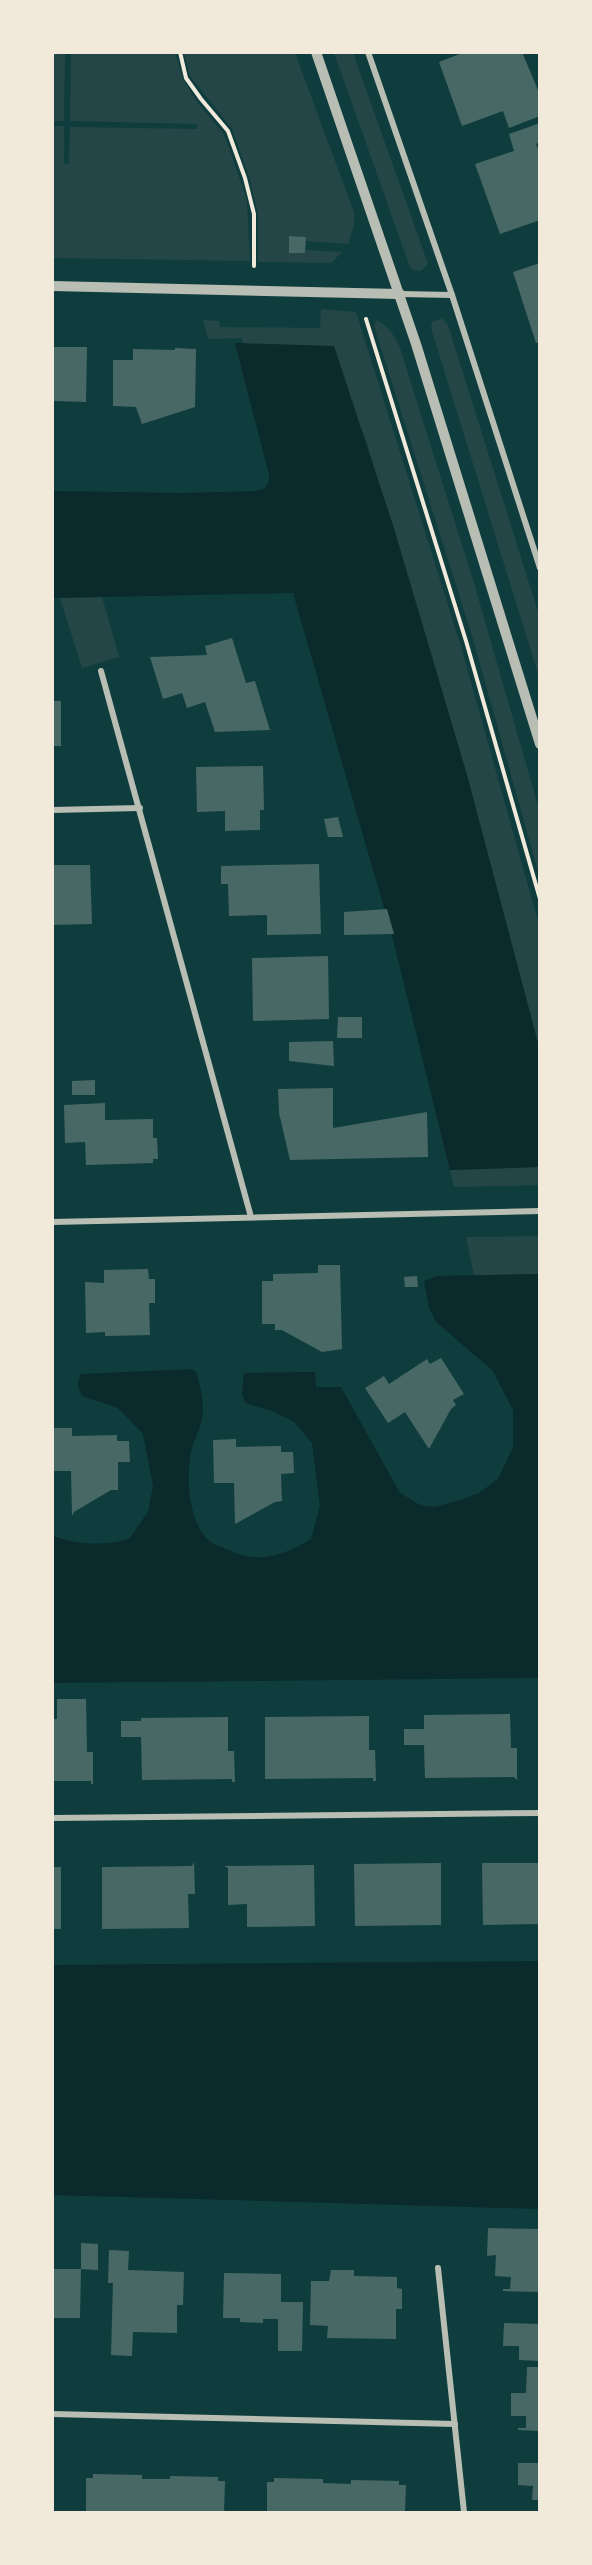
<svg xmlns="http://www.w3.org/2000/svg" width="592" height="2565" viewBox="0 0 592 2565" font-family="'Source Sans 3',sans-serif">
<rect width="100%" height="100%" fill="#0f3d3e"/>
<g fill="#244646">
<polygon points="53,52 65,53 64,121 53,121"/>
<polygon points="71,53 175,53 183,79 197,102 223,133 229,148 247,200 250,261 53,258 53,126 64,126 64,164 69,164 70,127 197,129 197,124 70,121"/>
<polygon points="184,53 295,53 354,212 354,225 348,244 305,241 305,237 290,236 289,252 305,250 342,252 331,263 258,262 258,213 249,177 232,129 190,76"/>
<polygon points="334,53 353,53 427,261 427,265 421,271 413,270 410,267"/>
<polygon points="321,309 356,312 460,643 539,925 539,1047 467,775 364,435 243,343 241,338 208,339 203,320 219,321 220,327 320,328"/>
<polygon points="442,318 448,325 539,615 539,677 431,328 432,322"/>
<path d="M 376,320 C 388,324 395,337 400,348 L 474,583 L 539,809 L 539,875 L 473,639 L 374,326 Z"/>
<polygon points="102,597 119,657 82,668 60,598"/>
<polygon points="539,1167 539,1185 454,1187 450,1170"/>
<polygon points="539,1236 539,1274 474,1276 466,1237"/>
</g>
<g fill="#0a2a2b">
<polygon points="235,343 334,346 393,525 467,775 539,1047 539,1167 450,1170 391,932 293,593 53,598 52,491 183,493 257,491 265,488 269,481 269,475"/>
<path d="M 539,1274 L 539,1678 L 53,1683 L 53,1536 C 79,1545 102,1546 129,1539 L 148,1512 L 153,1486 L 143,1434 L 118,1408 L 82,1396 C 77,1387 77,1382 81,1374 L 192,1369 L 197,1373 C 200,1387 205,1403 202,1418 C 201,1429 193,1440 191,1453 C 186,1479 188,1519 208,1540 C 214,1545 225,1548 233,1552 C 259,1564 288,1554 311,1539 L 320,1506 L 312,1443 L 294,1422 L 273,1411 L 245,1403 L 242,1394 L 244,1373 L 315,1372 L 316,1387 L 341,1387 L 400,1493 L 420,1505 L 435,1507 L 454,1502 L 479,1493 L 498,1479 L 513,1447 L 513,1410 L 493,1371 L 436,1322 L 429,1308 L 424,1281 L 437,1276 Z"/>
<polygon points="539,1961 539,2209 53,2195 53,1965"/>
</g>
<g fill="#486865">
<polygon points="465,52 522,52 540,95 540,116 509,128 503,111 462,126 439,62"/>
<polygon points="540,123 540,142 536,144 540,154 540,220 500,234 475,164 514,151 509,134"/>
<polygon points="289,236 306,237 305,253 289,253"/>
<polygon points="540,263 540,342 536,343 513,272"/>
<polygon points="54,347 87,347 86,402 54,401 52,351 54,351"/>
<polygon points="175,348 196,349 195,407 142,424 136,407 113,406 113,360 133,360 133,349 175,350"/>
<polygon points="232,638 246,683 255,681 270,730 215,732 205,702 187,708 182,693 163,699 150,657 207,655 205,646"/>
<rect x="52" y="701" width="9" height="45"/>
<polygon points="263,766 264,810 260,810 260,830 225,831 225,811 197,812 196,767"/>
<polygon points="338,817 343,837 328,837 324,819"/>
<polygon points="319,864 321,934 267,935 267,915 229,916 228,884 221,884 221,866"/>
<polygon points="52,865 90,865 92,924 52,925"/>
<polygon points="387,909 394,934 344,935 344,912"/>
<polygon points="328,956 329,1019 253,1021 252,958"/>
<polygon points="338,1017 362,1017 362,1038 337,1038"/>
<polygon points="333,1041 334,1066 289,1061 289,1042"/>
<polygon points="95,1080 95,1095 72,1095 72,1081"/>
<polygon points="333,1088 333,1128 427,1112 428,1157 290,1160 279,1113 278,1089"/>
<polygon points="105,1103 105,1120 153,1119 153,1138 157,1138 158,1159 153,1159 153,1163 86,1165 85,1142 65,1143 64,1105"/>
<polygon points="318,1265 340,1265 342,1349 322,1352 282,1330 275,1330 275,1324 262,1324 262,1281 273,1281 273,1274 318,1273"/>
<polygon points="148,1269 149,1279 155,1279 155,1303 149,1303 150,1335 105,1336 105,1332 86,1333 85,1282 104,1283 104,1270"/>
<polygon points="417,1276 418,1287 405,1287 404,1277"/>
<polygon points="441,1358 464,1394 453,1400 456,1405 451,1409 429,1449 405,1412 388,1423 365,1388 384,1376 389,1384 427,1359 430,1364"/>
<polygon points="52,1428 72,1428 72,1436 117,1435 117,1441 129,1441 130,1462 118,1462 118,1490 111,1490 74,1512 72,1516 71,1471 52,1471"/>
<polygon points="236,1439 236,1447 281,1446 281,1452 293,1452 294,1473 281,1474 282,1501 275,1502 235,1524 234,1483 214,1483 213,1440"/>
<polygon points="57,1699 86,1699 87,1752 93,1752 93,1784 91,1784 91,1781 52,1781 52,1719 57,1719"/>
<polygon points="510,1714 511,1748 517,1748 517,1780 514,1777 425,1778 424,1745 404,1745 404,1729 424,1729 424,1715"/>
<polygon points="369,1716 369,1750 375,1750 376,1781 373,1781 373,1778 265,1779 265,1717"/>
<polygon points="228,1717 228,1751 234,1751 235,1782 232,1782 232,1779 142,1780 141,1737 121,1737 121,1721 141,1721 141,1718"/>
<polygon points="194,1862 195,1894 188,1894 189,1928 102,1929 102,1867 192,1866"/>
<polygon points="441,1863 441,1925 355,1926 354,1864"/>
<polygon points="482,1863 540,1863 540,1924 483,1925"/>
<polygon points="314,1865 315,1926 247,1927 247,1904 228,1905 228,1868 224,1866"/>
<rect x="52" y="1867" width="9" height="62"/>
<polygon points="488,2228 540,2229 540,2292 503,2291 503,2289 510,2289 511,2277 495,2276 496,2255 487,2256"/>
<polygon points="81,2243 98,2244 98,2270 81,2269"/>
<polygon points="109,2250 129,2251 128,2270 184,2272 183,2305 177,2305 177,2333 133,2332 132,2356 111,2355 113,2283 108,2283"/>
<polygon points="52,2269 81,2269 80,2318 52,2318"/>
<polygon points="331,2270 354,2270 354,2276 397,2277 397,2288 402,2289 402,2309 396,2309 396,2339 327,2338 328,2326 310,2325 311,2281 329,2281"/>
<polygon points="224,2273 281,2274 281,2302 303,2302 302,2351 278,2351 278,2319 263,2319 263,2323 240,2322 240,2318 223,2318"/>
<polygon points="504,2323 540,2324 540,2361 519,2360 519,2346 503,2346"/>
<polygon points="527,2367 540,2367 540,2431 518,2430 518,2428 526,2428 526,2416 511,2416 511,2393 526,2393"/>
<polygon points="518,2463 540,2463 540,2500 532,2500 533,2486 518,2485"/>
<polygon points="93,2474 142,2475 142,2479 170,2479 170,2476 218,2477 218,2481 225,2481 224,2512 86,2512 86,2478 93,2478"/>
<polygon points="274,2478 323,2479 323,2483 351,2484 351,2480 399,2481 399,2485 406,2485 405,2512 267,2512 267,2482 274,2482"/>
</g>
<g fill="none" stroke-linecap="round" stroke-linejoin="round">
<g stroke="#f1e9da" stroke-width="4">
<polyline points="180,52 186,78 201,99 228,131 245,178 254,214 254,266"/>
<polyline points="366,319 466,641 540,899"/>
</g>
<g stroke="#b8beb3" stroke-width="6">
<polyline points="368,52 452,295 540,568"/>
<polyline points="400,294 452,295"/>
<polyline points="101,671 251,1217"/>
<polyline points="52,810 140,808"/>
<polyline points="52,1222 540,1211"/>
<polyline points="52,1818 540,1813"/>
<polyline points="438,2268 464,2512"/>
<polyline points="52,2414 455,2424"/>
</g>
<g stroke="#b8beb3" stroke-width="10">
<polyline points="316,52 416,344 540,744"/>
<polyline points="52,286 400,294"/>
</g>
</g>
<rect width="592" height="2565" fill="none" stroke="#f1e9da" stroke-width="108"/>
</svg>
